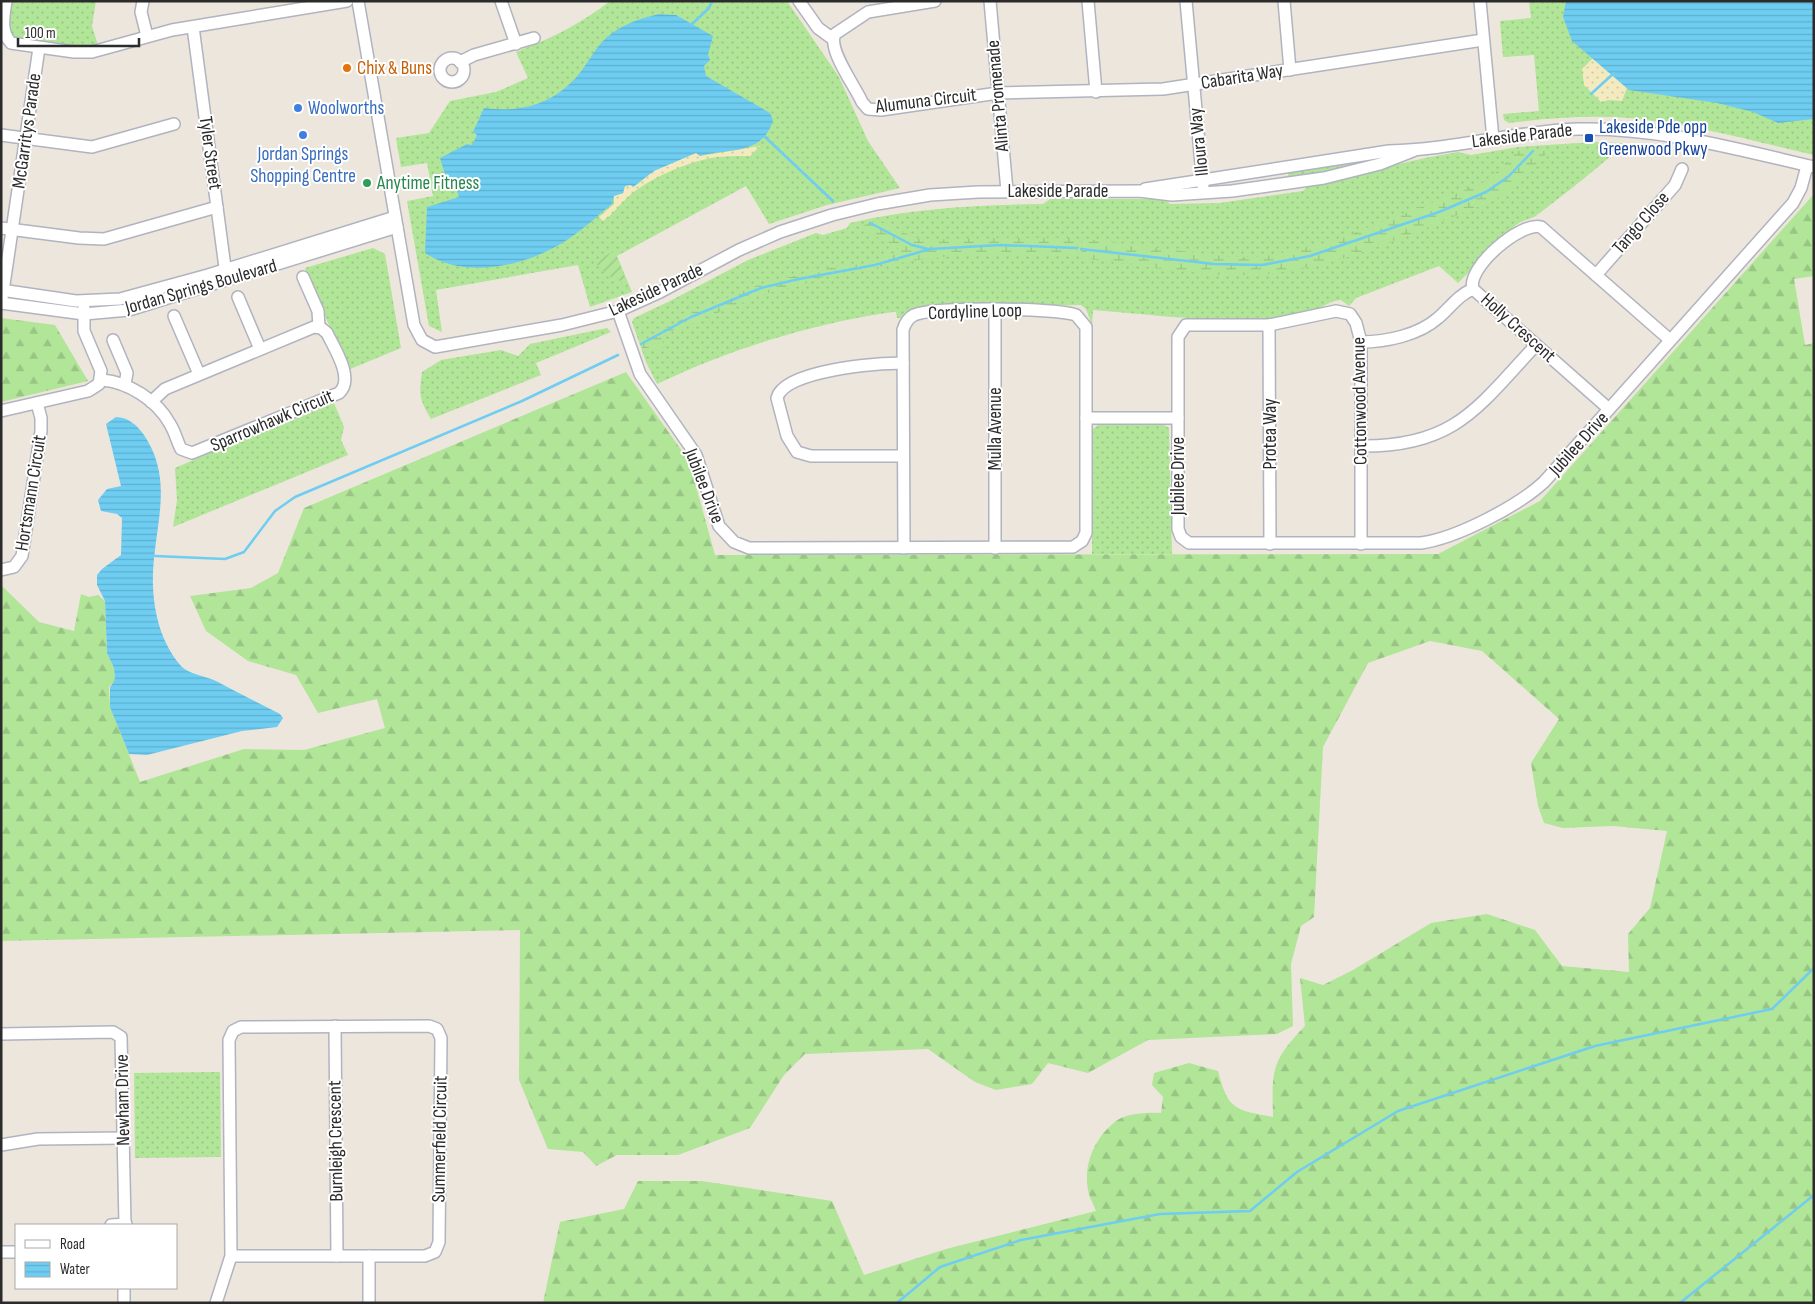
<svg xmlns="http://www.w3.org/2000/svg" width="1815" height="1304" viewBox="0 0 1815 1304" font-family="'Sofia Sans Condensed',sans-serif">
<defs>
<pattern id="grass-dots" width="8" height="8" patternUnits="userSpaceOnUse" patternTransform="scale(1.25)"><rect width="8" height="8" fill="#b1e598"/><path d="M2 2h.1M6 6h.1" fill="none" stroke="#98c583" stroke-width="1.8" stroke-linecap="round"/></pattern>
<pattern id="forest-firs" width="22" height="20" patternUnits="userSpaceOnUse" patternTransform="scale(1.25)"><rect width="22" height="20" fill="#b1e598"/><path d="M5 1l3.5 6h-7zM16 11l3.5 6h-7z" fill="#98c583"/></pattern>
<pattern id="wetland-marsh" width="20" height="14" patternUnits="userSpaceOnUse" patternTransform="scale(1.25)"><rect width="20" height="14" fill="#b1e598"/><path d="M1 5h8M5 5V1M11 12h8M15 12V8" fill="none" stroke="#98c583"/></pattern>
<pattern id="sand-dots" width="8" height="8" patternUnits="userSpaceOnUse" patternTransform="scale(1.25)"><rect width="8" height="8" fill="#f3ebbf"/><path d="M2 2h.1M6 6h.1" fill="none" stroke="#d0caa4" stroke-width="1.8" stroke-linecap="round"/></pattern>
<pattern id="garden-furrows" width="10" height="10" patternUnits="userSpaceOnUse" patternTransform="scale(1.25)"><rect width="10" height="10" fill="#b1e598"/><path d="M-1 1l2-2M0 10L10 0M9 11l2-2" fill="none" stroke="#98c583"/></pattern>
<pattern id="water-rules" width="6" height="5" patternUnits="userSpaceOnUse" patternTransform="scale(1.25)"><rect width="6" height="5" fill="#6ecdf1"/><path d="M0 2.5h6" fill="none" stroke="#5fb0cf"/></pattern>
</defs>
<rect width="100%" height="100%" fill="#ede6dd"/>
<g fill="url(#grass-dots)">
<polygon points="12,1 96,1 92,26 98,45 75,47 14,38 8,27"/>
<path d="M 610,1 L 787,1 L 839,77 L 868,141 L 900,188 L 827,205 L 769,224 L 746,186 L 617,256 L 632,292 L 590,307 L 578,265 L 436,290 L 442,332 L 429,326 L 407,201 L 433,196 L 427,163 L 401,167 L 396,138 L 429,133 L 450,101 L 496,92 L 528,78 L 516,52 C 550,39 581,24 610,1 Z"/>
<path d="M 1529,1 L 1814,1 L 1814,155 C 1753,141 1692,124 1630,118 C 1590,115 1549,118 1509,123 L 1504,120 L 1503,114 L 1539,111 L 1534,55 L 1503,57 L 1500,21 L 1531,18 Z"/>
<path d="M 1594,142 L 1622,143 C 1617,155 1550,205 1536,216 C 1531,219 1522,220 1516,225 L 1458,283 L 1439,266 L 1356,298 L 1349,306 L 1341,300 C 1329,301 1323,307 1313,312 C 1307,315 1297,315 1291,316 C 1224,325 1159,315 1093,310 L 1092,325 L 1086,309 L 1081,305 L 915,309 L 905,312 L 901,318 L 897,318 L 896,312 L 893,312 C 811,324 733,348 657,384 L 646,362 L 632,322 L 634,318 L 668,302 L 748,260 L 816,233 L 823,235 L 847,228 L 850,223 C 914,208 977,205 1043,204 L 1050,199 L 1164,199 L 1170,204 L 1219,203 L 1303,191 L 1309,185 L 1425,158 L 1458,152 L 1471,155 L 1518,147 Z"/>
<polygon points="1385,156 1385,158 1354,167 1289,179 1287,170"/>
<polygon points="373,248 385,254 401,348 348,370 305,268"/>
<path d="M 607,328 L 611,332 L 536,363 L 541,375 L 431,419 C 419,399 419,395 422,372 L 441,360 L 501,350 L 518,356 L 530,344 Z"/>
<polygon points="334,403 344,427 341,440 348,455 173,527 177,500 175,468 274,425 276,427"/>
<polygon points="1098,425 1164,425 1169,428 1172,554 1092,554 1092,433 1093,429"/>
<polygon points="220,1072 221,1157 135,1158 134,1073"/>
</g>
<g fill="url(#forest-firs)">
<path d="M 1814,194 L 1814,276 L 1794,279 L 1805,345 L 1814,343 L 1814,1303 L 543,1303 L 560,1222 L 624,1209 L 638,1181 L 702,1181 L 832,1201 L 864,1275 L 946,1249 L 1096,1211 C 1094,1205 1089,1197 1088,1190 C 1083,1164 1095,1137 1116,1121 C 1127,1113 1148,1112 1161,1113 L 1163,1097 L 1152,1085 L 1154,1073 L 1189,1063 L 1218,1071 C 1228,1110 1235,1110 1273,1117 C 1272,1070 1271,1061 1305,1026 L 1300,978 L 1323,985 L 1353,970 L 1431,923 L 1487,914 L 1535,930 L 1562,966 L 1629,972 L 1628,934 L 1650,908 L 1667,831 L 1613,826 L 1563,828 L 1544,823 L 1538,806 L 1531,763 L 1559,719 L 1482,651 L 1430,641 L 1368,663 L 1323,747 L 1314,917 L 1301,926 L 1291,964 L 1293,1026 L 1277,1034 L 1148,1040 L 1088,1073 L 1048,1063 L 1032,1084 L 996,1090 L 975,1082 L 928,1049 L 805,1054 L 784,1075 L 750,1128 L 678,1155 L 617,1155 L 596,1166 L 583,1152 L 548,1149 L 519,1080 L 520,930 L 1,941 L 1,585 L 39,622 L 74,631 L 81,594 L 89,597 L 98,595 L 105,601 L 107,653 L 114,668 L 115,680 L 109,687 L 110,706 L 140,782 L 244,749 L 304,750 L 385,728 L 377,699 L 318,713 L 296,675 L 248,661 L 206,631 L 190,596 L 251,588 L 278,573 L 304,508 L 626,372 L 689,461 L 715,555 L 1438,554 L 1540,501 Z"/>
<polygon points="1,318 55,325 88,381 1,402"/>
</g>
<g fill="url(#wetland-marsh)">
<path d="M 1518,151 L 1548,151 C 1532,173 1515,187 1492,201 C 1423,228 1350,264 1276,273 C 1214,281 1149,265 1087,259 L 1081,256 L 1082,242 L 1086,239 L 1230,257 L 1261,257 L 1291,251 L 1334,241 L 1487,181 Z"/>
<path d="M 878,221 L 921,240 L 998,238 L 1002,235 L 1007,238 L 1074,238 L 1078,241 L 1076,255 C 1028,255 980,252 932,258 C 892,263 853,273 812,279 L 805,284 L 763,294 L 669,333 L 661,340 L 665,346 L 662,351 L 643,349 L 639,340 L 656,337 L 658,333 L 696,311 L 758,285 L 822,269 L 870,263 L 901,250 L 877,237 L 860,226 Z"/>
</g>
<g fill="url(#sand-dots)">
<polygon points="1593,58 1627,88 1622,101 1609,100 1601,102 1584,85 1582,69"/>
<path d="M 760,146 L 750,156 C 737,156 724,156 711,158 C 687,162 646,180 628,197 C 619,205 613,214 603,221 L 599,217 L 614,204 L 614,196 L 623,193 L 623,188 L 629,184 L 633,187 C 642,182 647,175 655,170 C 668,162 683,157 696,153 L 700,156 Z"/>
</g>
<polygon fill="url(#garden-furrows)" points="615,251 630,291 617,278 609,277 594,261"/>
<g fill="url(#water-rules)">
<polygon points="1566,1 1814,1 1814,119 1778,123 1753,112 1717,103 1629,90 1572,41 1563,17"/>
<path d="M 659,14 L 676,15 L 713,36 L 708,55 L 710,60 L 704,66 L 706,76 L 770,113 L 773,120 C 763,156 728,148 700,156 L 696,153 L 654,171 L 633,187 L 631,185 L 625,186 L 623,193 L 614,196 L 612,204 C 598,215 585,228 570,238 C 531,265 467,281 425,253 L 427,207 L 459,197 L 454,182 L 448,184 L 440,158 L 467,144 L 472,145 L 477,135 L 473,132 L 484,108 C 522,113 554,104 579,74 C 588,63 594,50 604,40 C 620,25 638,19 659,14 Z"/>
<path d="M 116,417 C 128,417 138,426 144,435 C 177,484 151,532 153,586 C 154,615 162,644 181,666 C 188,674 206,676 216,681 C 237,692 258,703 280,714 L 283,718 L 277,727 L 242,731 L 147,755 L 129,754 L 110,707 L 110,687 L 115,680 L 114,668 L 107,653 L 105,601 L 97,585 L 97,575 L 102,569 L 121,555 L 122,518 L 117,514 L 101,511 L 98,500 L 107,489 L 121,486 L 106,424 Z"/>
</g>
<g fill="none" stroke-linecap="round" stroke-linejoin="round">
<g stroke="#6ecdf1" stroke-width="2.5">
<polyline points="690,26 709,8 712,1"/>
<polyline points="1591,94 1614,73"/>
<polyline points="764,136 833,201"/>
<polyline points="870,223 912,245 928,249"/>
<polyline points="1081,249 1214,264 1262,265 1310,256 1439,212 1486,192 1508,177 1533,151"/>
<polyline points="641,344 691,317 761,288 799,279 875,265 930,249 1000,245 1077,248"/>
<polyline points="155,556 225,559 244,552 275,511 295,497 522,401 618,355"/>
<polyline points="897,1303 940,1267 1021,1240 1160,1214 1250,1211 1297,1172 1398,1111 1595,1046 1772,1009 1814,968"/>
<polyline points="1680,1303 1814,1195"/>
</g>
<defs>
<g id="minor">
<path d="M 6,1 C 4,16 0,31 11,43 L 74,52 L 92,52 L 172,30 L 347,1"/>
<polyline points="143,1 141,12 147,36"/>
<polyline points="358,1 414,325 422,340 435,347 562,325 618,311 660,292 739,250 780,232 832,215 877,204 930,195 978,192 1139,191 1172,195 1232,191 1324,178 1380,164 1413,151"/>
<polyline points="501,1 516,44"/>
<polyline points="799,1 818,28 833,39"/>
<path d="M 935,1 L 868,12 L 835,34 C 827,49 855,86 862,102 L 868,109 L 881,110 L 998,93 L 1163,89 L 1483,40"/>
<polyline points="990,1 1007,191"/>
<polyline points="1088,1 1096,92"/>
<polyline points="1186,1 1203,186"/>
<polyline points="1284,1 1290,70"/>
<polyline points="1480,1 1493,139"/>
<polyline points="193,27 226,275"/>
<circle cx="452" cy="70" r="12"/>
<polyline points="460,62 474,55 534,38"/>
<polyline points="1,135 92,147 174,124"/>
<path d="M 1145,189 L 1389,151 C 1453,150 1514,131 1578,129 C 1658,127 1736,149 1814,167"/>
<polyline points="1,228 79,238 104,239 217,207"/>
<polyline points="1596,275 1675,185 1682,169"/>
<polyline points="303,277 318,311 319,327"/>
<polyline points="1,290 76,301 120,299 208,275 395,217"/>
<polyline points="238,297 260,349"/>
<polyline points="2,298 39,48"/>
<polyline points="1,303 84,314 129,310 397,227"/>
<polyline points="995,310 995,548"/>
<path d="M 618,311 L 640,374 L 696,455 L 719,526 L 734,542 L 749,548 L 759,548 L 1073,547 L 1082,541 L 1086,533 L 1086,418 L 1178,418 L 1178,529 L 1181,537 L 1189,543 L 1421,543 C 1457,538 1518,506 1544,482 L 1793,203 L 1801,188 L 1807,166"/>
<polyline points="174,316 199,374"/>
<polyline points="1269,325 1270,544"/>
<polyline points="113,340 127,373 125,384"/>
<path d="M 1361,342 C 1386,342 1419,335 1438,318 C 1451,307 1457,296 1473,289"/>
<path d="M 903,363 C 878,363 784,370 777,398 L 787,436 L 797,452 L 811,456 L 903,456"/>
<path d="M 102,380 C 128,382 157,400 170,424 C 175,432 177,441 181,449 L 192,453 L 339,393 C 355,379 334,348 327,333 L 321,328 L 314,327 L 165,389 L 151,402"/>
<path d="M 1609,409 L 1473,289 C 1466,268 1521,221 1541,227 L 1670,340"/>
<polyline points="1,411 88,391 99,384 101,371 84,331 84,308"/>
<polyline points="1178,418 1178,337 1186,325 1269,325 1336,311 1350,314 1356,323 1361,342 1361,544"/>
<path d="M 1361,446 C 1455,447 1478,407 1536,345"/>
<path d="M 904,548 L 903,330 C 905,323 908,318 914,315 C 935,306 1053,308 1076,315 L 1086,327 L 1086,418"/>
<polyline points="1,570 14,567 22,556 41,431 41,418 37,403"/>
<polyline points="335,1026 337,1256"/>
<polyline points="1,1034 113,1032 121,1037 125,1225"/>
<polyline points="1,1145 38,1139 124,1138"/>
<polyline points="111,1225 126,1224"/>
<polyline points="1,1252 16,1252"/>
<polyline points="369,1256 369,1303"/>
<polyline points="124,1303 124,1288"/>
<polyline points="216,1303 231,1256 229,1040 233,1031 241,1027 429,1026 437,1029 441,1038 439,1242 435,1252 425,1256 231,1256"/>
</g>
</defs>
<use href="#minor" stroke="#b1b3bf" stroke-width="14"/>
<use href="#minor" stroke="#fff" stroke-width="11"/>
</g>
<circle fill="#e8710a" stroke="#fff" stroke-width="2" cx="347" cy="68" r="5"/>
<g fill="#3f7fe0" stroke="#fff" stroke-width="2">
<circle cx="298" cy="108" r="5"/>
<circle cx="303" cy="135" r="5"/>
</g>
<rect fill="#1a4fb4" stroke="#fff" stroke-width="2" x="1584" y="133" width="10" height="10" rx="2.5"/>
<circle fill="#2e9e5b" stroke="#fff" stroke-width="2" cx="367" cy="183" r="5"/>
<g text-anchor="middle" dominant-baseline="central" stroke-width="4" stroke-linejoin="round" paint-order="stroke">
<g font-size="19" fill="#c56008" stroke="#fff" text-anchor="start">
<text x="357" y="68">Chix &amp; Buns</text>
</g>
<g font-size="19" fill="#2b2b2b" stroke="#fff">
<text transform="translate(1242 77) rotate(-9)">Cabarita Way</text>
<text transform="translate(998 96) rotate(-95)">Alinta Promenade</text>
<text transform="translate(926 101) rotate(-7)">Alumuna Circuit</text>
<text transform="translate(27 131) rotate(-82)">McGarritys Parade</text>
<text transform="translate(1522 136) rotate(-7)">Lakeside Parade</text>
<text transform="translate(1199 142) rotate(-96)">Illoura Way</text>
<text transform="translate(210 153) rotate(82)">Tyler Street</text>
<text x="1058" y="191">Lakeside Parade</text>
<text transform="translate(1641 223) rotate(-49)">Tango Close</text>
<text transform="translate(201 287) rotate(-16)">Jordan Springs Boulevard</text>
<text transform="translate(656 290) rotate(-25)">Lakeside Parade</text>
<text transform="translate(975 312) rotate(-2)">Cordyline Loop</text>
<text transform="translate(1518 328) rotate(42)">Holly Crescent</text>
<text transform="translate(1360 401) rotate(-91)">Cottonwood Avenue</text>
<text transform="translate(272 421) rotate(-23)">Sparrowhawk Circuit</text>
<text transform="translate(995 429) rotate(-90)">Mulla Avenue</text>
<text transform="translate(1270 434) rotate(-90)">Protea Way</text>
<text transform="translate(1579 444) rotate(-48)">Jubilee Drive</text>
<text transform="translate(1178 476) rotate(-90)">Jubilee Drive</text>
<text transform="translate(704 486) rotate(69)">Jubilee Drive</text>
<text transform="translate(31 493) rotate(-81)">Hortsmann Circuit</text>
<text transform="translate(123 1100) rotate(-91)">Newham Drive</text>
<text transform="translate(440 1139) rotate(-89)">Summerfield Circuit</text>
<text transform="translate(336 1141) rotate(-91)">Burnleigh Crescent</text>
</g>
<g font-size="19" fill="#366cbe" stroke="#fff" text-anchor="start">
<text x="308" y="108">Woolworths</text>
<text x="303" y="154" text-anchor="middle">Jordan Springs<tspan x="303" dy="22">Shopping Centre</tspan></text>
</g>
<g font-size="19" fill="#164399" stroke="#fff" text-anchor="start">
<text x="1599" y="127">Lakeside Pde opp<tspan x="1599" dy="22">Greenwood Pkwy</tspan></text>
</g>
<g font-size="19" fill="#27864d" stroke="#fff" text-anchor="start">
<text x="377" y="183">Anytime Fitness</text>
</g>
</g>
<rect width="1815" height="1304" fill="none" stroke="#2b2b2b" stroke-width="5"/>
<rect x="15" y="1224" width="162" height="65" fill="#ffffff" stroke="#aaaaaa"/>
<rect x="25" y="1240" width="25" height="8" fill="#ffffff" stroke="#aaaaaa"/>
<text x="60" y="1249" font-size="15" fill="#2b2b2b">Road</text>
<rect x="25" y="1262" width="25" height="15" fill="url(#water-rules)" stroke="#aaaaaa"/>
<text x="60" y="1274" font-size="15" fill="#2b2b2b">Water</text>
<path d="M18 38v8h121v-8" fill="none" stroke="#2b2b2b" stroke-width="2.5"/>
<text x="25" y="38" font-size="15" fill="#2b2b2b" stroke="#ffffff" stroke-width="4" paint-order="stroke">100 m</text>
</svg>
